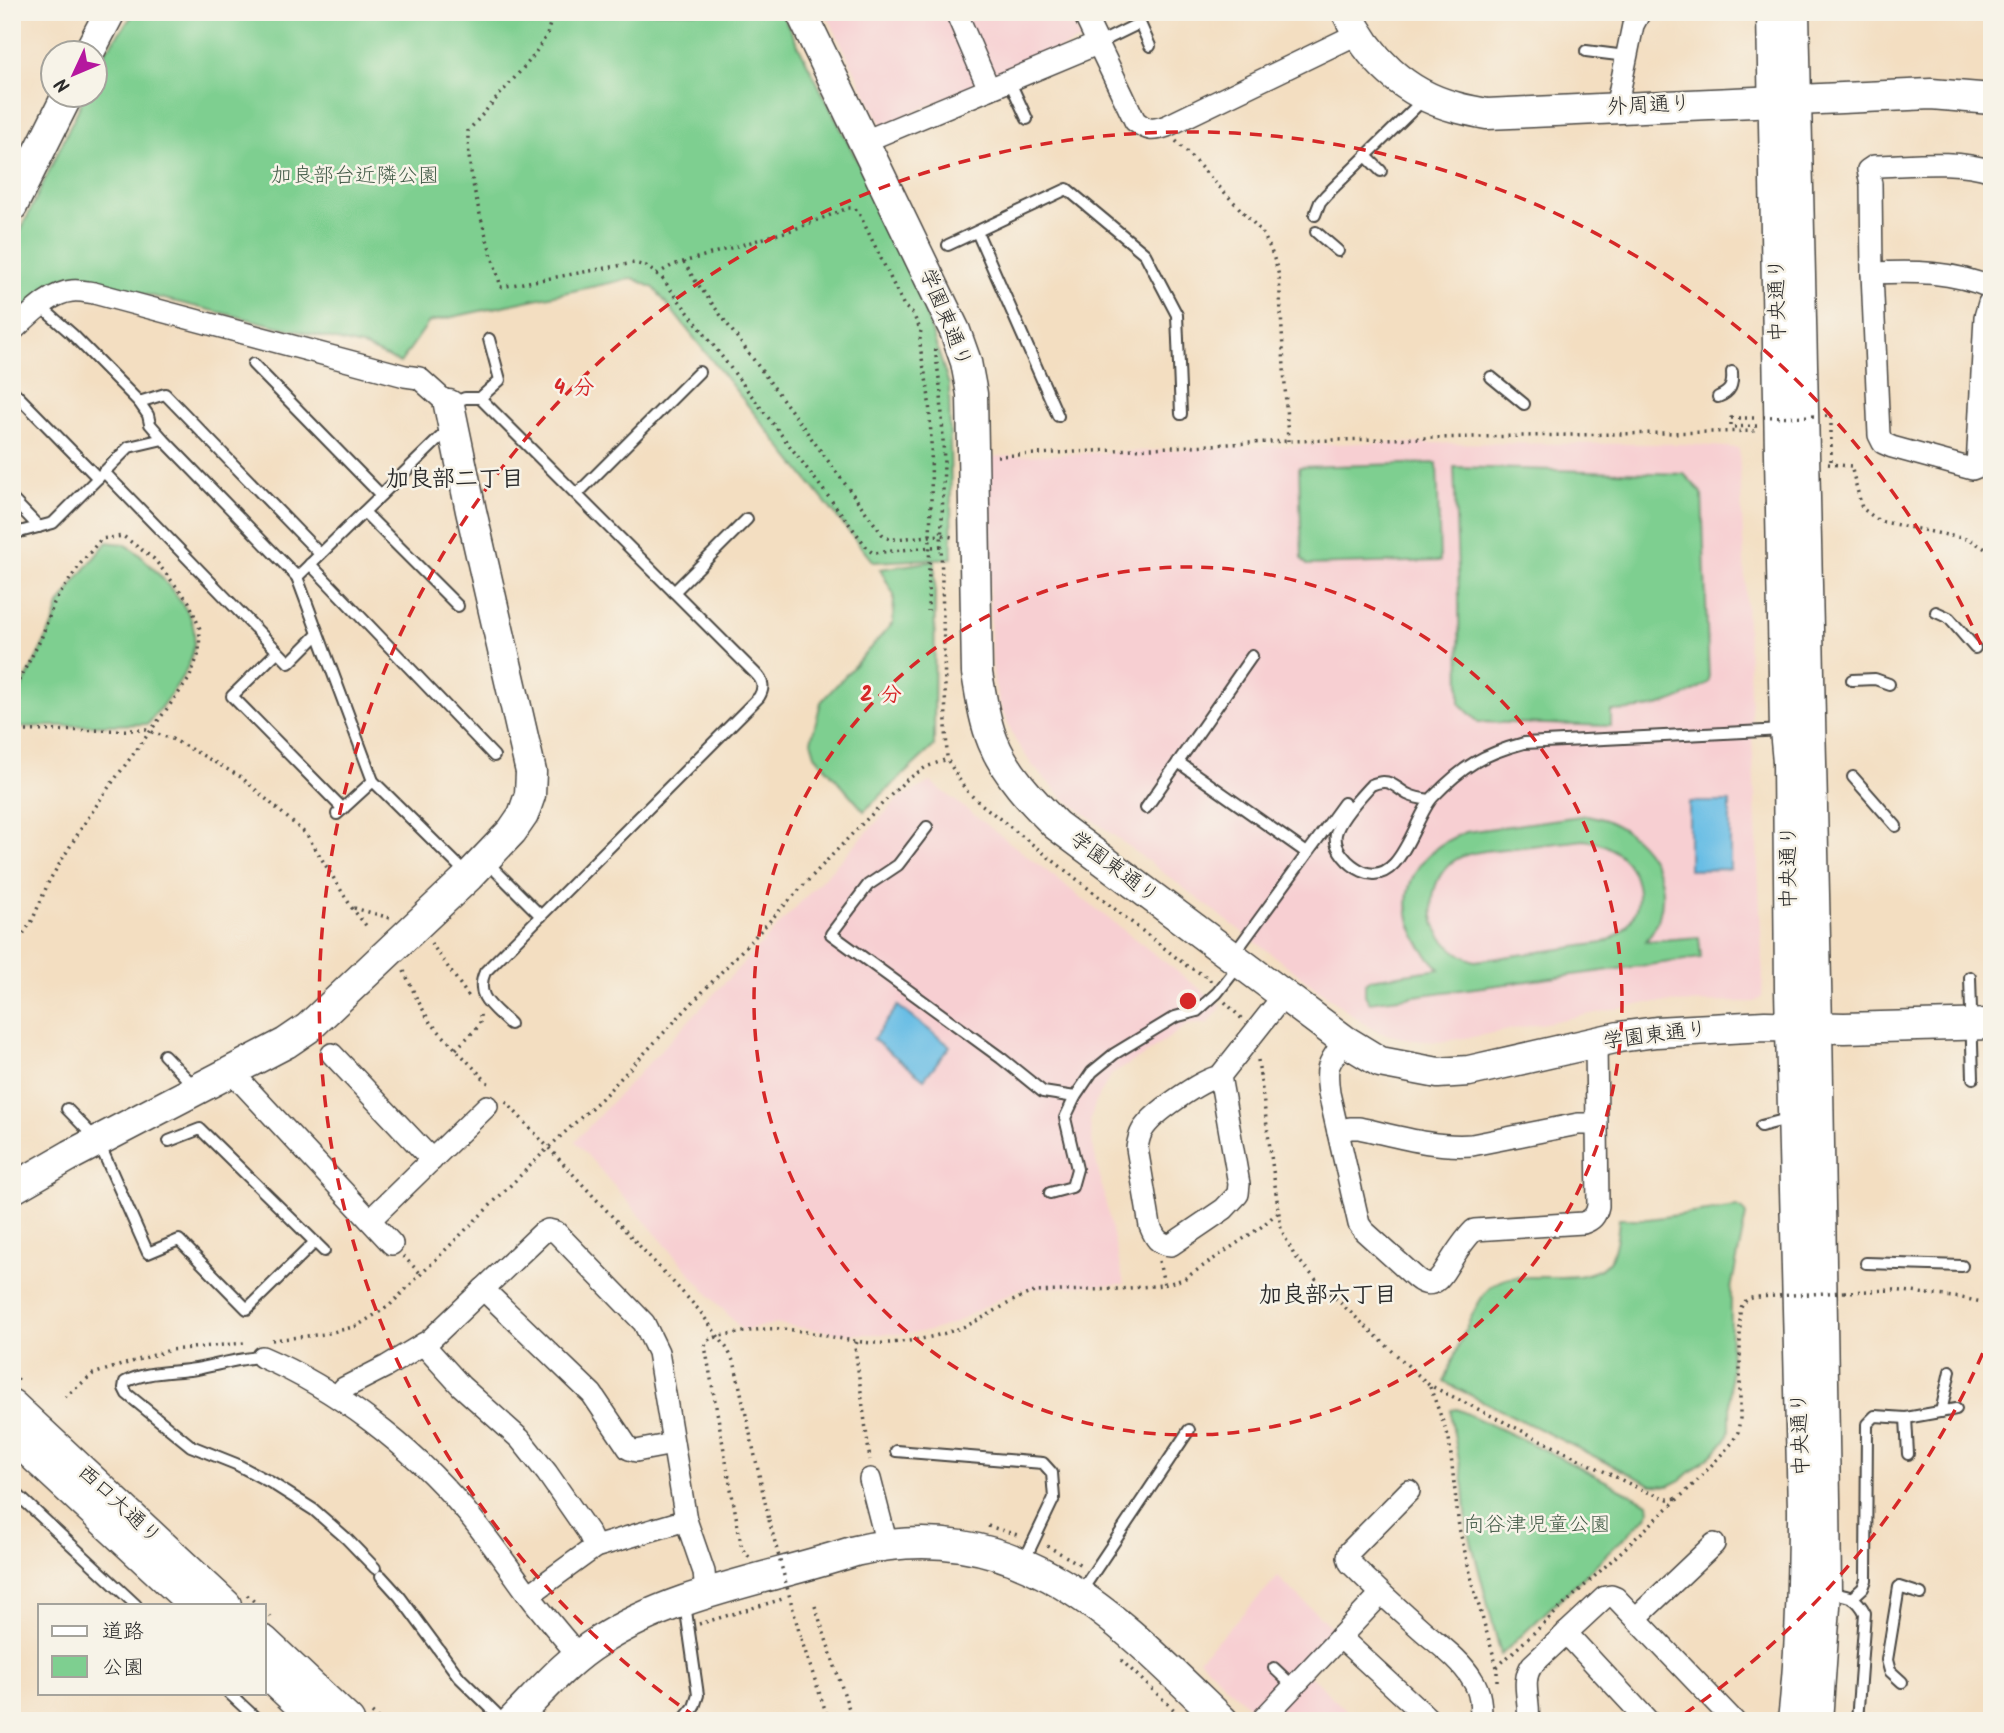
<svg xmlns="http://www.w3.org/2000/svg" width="2004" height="1733" viewBox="0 0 2004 1733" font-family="Kalam,'Klee One',sans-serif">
<rect width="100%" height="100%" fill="#f7f3e8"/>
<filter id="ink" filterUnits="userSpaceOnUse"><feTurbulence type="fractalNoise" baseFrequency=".0143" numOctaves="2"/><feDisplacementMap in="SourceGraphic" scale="14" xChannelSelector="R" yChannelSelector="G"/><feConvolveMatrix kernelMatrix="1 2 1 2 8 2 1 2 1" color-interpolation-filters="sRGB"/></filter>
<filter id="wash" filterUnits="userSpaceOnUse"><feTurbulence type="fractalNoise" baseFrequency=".00686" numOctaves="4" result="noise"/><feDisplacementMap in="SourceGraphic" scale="28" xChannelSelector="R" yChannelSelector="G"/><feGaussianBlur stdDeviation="1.57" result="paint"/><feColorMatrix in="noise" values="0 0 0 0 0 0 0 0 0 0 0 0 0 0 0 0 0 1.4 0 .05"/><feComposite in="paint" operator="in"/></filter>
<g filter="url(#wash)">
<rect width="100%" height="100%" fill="#f3dec1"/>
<g fill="#f7cfd2">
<polygon points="824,12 1069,12 1081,40 882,126 831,23"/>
<polygon points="1360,443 1682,444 1739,448 1763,976 1762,997 1755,1002 1648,1003 1478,1036 1439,1042 1411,1040 1382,1033 1363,1023 1060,795 1032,765 1015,740 1001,708 994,682 991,650 986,457"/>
<polygon points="931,782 1222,1006 1208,1023 1187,1025 1146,1054 1111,1075 1096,1101 1090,1121 1093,1147 1124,1284 1019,1289 952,1324 930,1331 907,1334 844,1334 776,1324 742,1330 711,1297 575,1141 899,798"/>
<polygon points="1278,1577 1333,1629 1299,1665 1357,1721 1263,1721 1199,1659"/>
</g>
<g fill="#7ecf90" stroke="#547d5e" stroke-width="2" fill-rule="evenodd">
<polygon points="135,12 781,12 908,259 949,385 952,558 873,562 654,288 633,278 429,322 400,363 365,347 68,276 53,284 12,320 12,249 85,95 94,94 95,75 105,52"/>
<polygon points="1437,463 1440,561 1307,565 1302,559 1299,467"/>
<path d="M 1454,467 L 1684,474 L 1702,493 L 1709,682 C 1675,705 1651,710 1611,711 L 1611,726 L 1478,722 L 1460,704 L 1459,597 Z"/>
<path d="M 107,542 C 112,543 118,543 123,544 C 133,546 156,571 163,579 C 173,592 185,604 191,619 C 206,659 169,695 148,724 L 12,727 L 12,704 L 25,682 L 54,622 L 59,605 L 76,580 Z"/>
<polygon points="935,561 934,746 864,811 815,755 811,741 821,702 893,623 894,595 880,569"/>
<path d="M 1587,815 C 1634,823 1674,868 1659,917 C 1657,926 1651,933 1646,941 L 1699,937 L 1701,958 L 1369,1002 L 1365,995 L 1365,983 L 1370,979 L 1440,969 C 1434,962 1427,956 1422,948 C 1390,898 1413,852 1466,832 ZM 1584,840 C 1644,846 1659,920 1603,943 L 1475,961 C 1456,955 1435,937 1433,916 C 1430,891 1439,864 1466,855 C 1480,850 1499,850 1514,848 C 1537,845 1561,843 1584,840 Z"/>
<path d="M 1737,1207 L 1743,1210 L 1746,1215 L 1731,1289 L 1730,1429 L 1726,1439 L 1717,1450 L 1681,1480 L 1669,1486 L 1652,1485 L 1444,1382 C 1454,1359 1474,1299 1492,1286 C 1503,1277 1514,1277 1528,1277 C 1552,1276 1600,1283 1612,1256 C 1617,1245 1618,1231 1619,1219 L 1648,1219 Z"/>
<polygon points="1457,1409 1547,1451 1648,1503 1649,1511 1645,1518 1501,1655 1467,1525 1464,1487 1451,1418 1451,1410"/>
</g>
<g fill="#68bde5" stroke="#4a7488" stroke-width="2">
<polygon points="1689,802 1730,802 1730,869 1689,870"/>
<polygon points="898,1006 950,1046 924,1079 873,1039"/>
</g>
</g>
<g filter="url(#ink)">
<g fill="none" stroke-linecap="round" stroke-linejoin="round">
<defs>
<g id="lane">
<polyline points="1135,12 1150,46"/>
<polyline points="1097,44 1140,23"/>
<polyline points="1586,51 1626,56"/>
<polyline points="1009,80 1027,119"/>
<polyline points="1366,156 1381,171"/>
<polyline points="1315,215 1320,202 1326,195 1425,98"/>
<polyline points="977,232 1058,416"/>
<polyline points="1316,232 1338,251"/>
<polyline points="948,245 1067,189 1145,254 1177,315 1181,414"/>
<polyline points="41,307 72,334 139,402 148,415 150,424 163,439"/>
<polyline points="253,364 381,495"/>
<polyline points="1491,377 1524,404"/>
<polyline points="12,390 98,478"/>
<path d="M 1718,397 C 1731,392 1733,385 1732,372"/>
<polyline points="480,398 500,380 489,339"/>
<polyline points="139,402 165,394 320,554"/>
<path d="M 450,404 L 465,398 L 480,398 L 755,673 C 763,681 765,687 759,697 L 485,972 C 474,997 493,1007 510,1024"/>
<polyline points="104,472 289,663 318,634"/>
<polyline points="577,494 699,372"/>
<polyline points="12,499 39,527"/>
<polyline points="364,512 458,606"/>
<polyline points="12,534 53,523 129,447 163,439 297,577 373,781 467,874"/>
<polyline points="310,564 494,756"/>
<polyline points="297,577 450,428"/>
<polyline points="674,592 747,519"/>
<polyline points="1936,612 1949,618 1975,648"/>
<polyline points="277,652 232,696 343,809"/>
<polyline points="1852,680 1875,679 1889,684"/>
<polyline points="1178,762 1307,853"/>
<polyline points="1853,777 1896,826"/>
<path d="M 1430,800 C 1422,799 1415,798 1407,794 C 1393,786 1389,777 1371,785 C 1361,796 1339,819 1336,834 C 1333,849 1349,865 1362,871 C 1401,889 1414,817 1433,797 C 1463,766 1483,754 1524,743 L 1784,730"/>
<polyline points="1146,808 1252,656"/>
<polyline points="337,814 373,781"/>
<polyline points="927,827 898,865 868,885 831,934 1001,1058 1043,1092 1075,1097"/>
<polyline points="487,862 541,916"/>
<polyline points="1234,954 1344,803"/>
<polyline points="1970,977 1973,1078"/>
<polyline points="164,1055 196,1088"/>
<polyline points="67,1109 98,1141 148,1253 179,1240 247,1309 315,1242"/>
<polyline points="1761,1126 1780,1121 1792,1124"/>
<polyline points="169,1141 200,1129 324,1251"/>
<polyline points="1050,1193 1072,1187 1077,1169 1065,1118 1075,1097 1092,1072 1114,1054 1175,1017 1197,1011 1217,993 1240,964"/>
<polyline points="1866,1263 1962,1266"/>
<path d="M 262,1357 C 239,1358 218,1365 196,1369 C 172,1373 147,1371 125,1382 L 124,1388 L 127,1394 L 191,1446 L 236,1464 L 270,1482 L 314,1510 L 346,1538 L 375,1568"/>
<polyline points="1941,1412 1950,1371"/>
<polyline points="1906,1418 1908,1454"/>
<polyline points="896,1451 1043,1463 1052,1473 1054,1498 1024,1561"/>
<polyline points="19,1496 136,1605"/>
<polyline points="381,1576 400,1597 459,1677 504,1721"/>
<path d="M 1826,1592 C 1846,1596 1855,1594 1865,1613 L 1857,1721"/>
<polyline points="1080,1593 1189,1430"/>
<polyline points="1853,1597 1863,1588 1866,1580 1867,1424 1875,1416 1906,1418 1956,1409"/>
<polyline points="685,1604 698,1695 694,1707 685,1718 688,1721"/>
<polyline points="1274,1668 1294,1687"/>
<polyline points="1902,1682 1890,1671 1887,1660 1899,1587 1921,1594"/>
<polyline points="229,1693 259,1721"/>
</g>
<g id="street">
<polyline points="956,12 989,89"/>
<path d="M 1083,12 L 1135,121 C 1148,131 1152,131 1167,126 L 1357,34"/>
<polyline points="1616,108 1633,25 1640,12"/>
<polyline points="865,141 1097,44"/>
<path d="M 1992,171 C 1955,159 1912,165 1874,166 L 1868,170 L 1871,184 L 1872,273 L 1879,435 L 1883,443 L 1892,447 L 1972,469 L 1977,467 L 1985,317 L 1989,303 L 1992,299"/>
<path d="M 1872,273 C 1914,271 1952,271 1992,288"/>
<path d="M 12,331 C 28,317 49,293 72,291 C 79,290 87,292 94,293 L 405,376 L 419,378 L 449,405"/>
<path d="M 1344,1040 C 1329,1066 1325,1061 1329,1093 L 1359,1224 L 1364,1231 L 1416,1278 C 1422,1283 1429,1286 1436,1281 C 1440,1278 1444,1272 1447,1267 C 1455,1254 1463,1241 1474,1230 L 1583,1223 C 1592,1220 1596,1216 1598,1206 L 1596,1043"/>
<polyline points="332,1054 432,1160"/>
<polyline points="231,1071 392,1244"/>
<path d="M 1220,1076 C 1201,1080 1151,1114 1142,1131 C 1139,1136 1138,1142 1137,1148 L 1150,1226 C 1155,1238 1158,1244 1171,1245 L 1224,1209 L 1238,1194 L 1239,1184 L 1220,1076 L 1284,995"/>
<path d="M 1338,1132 L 1350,1128 L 1359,1128 C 1396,1136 1434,1148 1472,1145 L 1578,1124 L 1596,1124"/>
<polyline points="370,1220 487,1106"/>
<polyline points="483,1289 592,1394 629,1449 636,1451 673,1444"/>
<polyline points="423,1344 461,1386 520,1439 547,1473 588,1532 595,1547"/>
<path d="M 262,1357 C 337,1389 411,1446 464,1509 C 487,1536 507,1565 528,1594 C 544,1615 561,1635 578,1655"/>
<polyline points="338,1396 344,1388 387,1366 430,1340 542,1233 548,1230 556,1232 644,1323 658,1352 686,1520 704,1572 706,1594"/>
<polyline points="870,1479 887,1545"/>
<path d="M 1409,1491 L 1349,1552 L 1348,1557 L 1350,1563 C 1373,1586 1397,1608 1422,1630 C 1439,1645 1460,1659 1472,1679 C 1481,1692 1481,1706 1481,1721"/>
<polyline points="529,1595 595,1547 686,1520"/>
<polyline points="1636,1618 1714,1544"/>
<polyline points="1566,1633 1648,1721"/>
<polyline points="1340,1637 1431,1721"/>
<polyline points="1261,1721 1381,1594"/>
<path d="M 1528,1721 C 1531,1702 1520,1682 1532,1665 L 1605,1597 L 1611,1596 L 1616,1598 L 1734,1721"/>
</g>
<g id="secondary">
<path d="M 801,12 L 955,331 L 966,362 L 972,394 L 977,673 C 981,696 984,720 993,742 C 1006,774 1032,801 1056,825 L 1344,1040 L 1380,1062 L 1438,1073 L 1469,1071 L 1619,1037 L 1656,1032 L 1765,1026 L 1844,1028 L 1992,1024"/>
<path d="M 1347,12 C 1368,58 1405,94 1455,107 C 1465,110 1477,112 1487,114 L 1931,94 L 1992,99"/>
<path d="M 1772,12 L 1785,730 L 1788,762 L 1790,990 L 1803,1509 C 1803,1580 1801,1650 1793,1721"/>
<polyline points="1794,12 1817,1027 1825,1499 1826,1592 1817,1721"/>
<polyline points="89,52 110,12"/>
<polyline points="12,206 68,94"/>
<polyline points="12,1189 71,1155 286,1043 308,1028 469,876 512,831 523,815 530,795 531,772 471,511 449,405"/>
<polyline points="12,1405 226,1605"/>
<polyline points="12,1436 194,1605"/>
<polyline points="264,1641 349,1721"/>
<polyline points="264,1671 317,1721"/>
<path d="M 512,1721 C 540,1693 565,1662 599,1641 C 675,1592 770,1579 855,1551 C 1020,1513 1115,1617 1223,1721"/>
</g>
</defs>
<use href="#lane" stroke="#494642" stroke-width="14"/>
<use href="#street" stroke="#494642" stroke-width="24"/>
<use href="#secondary" stroke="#494642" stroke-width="33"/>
<g stroke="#494642" stroke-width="3.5" stroke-dasharray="2 5" stroke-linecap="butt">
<path d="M 553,12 L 547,35 L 531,59 L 468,131 C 467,183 487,237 501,287 L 634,263 L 646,266 L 662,278 L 869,550 L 873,553 L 941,546"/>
<path d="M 1176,141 L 1261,231 C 1270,245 1275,260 1279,276 L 1288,441"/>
<polyline points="684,262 694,279 882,534 889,539 895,539 942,535 952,537"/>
<path d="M 657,274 L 673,265 L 795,229 L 848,208 L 854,208 L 858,211 L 904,306 L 913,314 L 921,331 C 917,343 926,375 928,390 C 935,463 929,538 928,611"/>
<polyline points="935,349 941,393 944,464 941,546 947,759 965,789 976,800 1187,966 1209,978 1211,982"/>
<polyline points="1825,416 1831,416 1831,464"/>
<polyline points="1757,426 1731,427 1731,418 1758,418"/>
<polyline points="997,456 1288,441 1758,431"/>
<polyline points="1828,464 1851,466 1862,508 1879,521 1971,540 1992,553"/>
<polyline points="12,693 41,639 54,603 81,563 101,539 123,536 154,559 189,602 200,629 199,653 189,679 106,791 82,827 49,881 32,921 12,950"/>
<polyline points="12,731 146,730 172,739 200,754 241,777 307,835 352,908 368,928"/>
<polyline points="354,908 390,918"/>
<polyline points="431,943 469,997"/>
<polyline points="404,971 417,999 430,1022 491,1086"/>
<polyline points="1225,1002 1242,1019"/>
<polyline points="456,1049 478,1027 481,1020 480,1015"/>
<polyline points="1258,1060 1281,1229 1294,1255 1321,1285 1429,1385 1642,1490 1668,1499 1678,1498"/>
<polyline points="506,1102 699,1310 728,1350 735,1365 769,1520"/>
<polyline points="403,1256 422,1275"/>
<polyline points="1159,1261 1164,1284"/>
<polyline points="1844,1292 1894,1290 1962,1298 1992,1304"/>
<polyline points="272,1340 325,1334 357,1326 389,1306 548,1148 602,1098 854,832 905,781 926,767 947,759"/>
<polyline points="857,1342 855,1347 870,1460"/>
<polyline points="12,1374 22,1383"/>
<polyline points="1430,1387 1449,1438 1459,1528 1475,1593 1497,1667 1497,1685"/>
<polyline points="65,1397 93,1374 170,1350 244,1343"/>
<polyline points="988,1526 1021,1536"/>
<polyline points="1047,1546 1083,1566"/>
<path d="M 749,1557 L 742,1549 L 705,1346 L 708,1340 C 718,1336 728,1334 739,1333 C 753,1330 767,1328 782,1329 C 818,1331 852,1345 889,1343 C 920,1341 955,1333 982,1318 C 1000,1309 1016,1297 1035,1292 L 1119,1289 L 1163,1285 L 1184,1279 L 1261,1227 L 1277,1213"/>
<polyline points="247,1595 258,1605"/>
<polyline points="815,1606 853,1721"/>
<polyline points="264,1611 272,1619"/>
<polyline points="699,1624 786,1598"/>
<polyline points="801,1639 829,1721"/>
<polyline points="1121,1660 1186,1721"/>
<path d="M 1497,1667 L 1695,1483 L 1732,1443 L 1738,1432 L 1740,1418 L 1740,1310 C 1744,1300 1748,1298 1758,1297"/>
<polyline points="372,1713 381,1721"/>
</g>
<use href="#lane" stroke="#fff" stroke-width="10"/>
<use href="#street" stroke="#fff" stroke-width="21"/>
<use href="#secondary" stroke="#fff" stroke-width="30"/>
<g stroke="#494642" stroke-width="3.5" stroke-dasharray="2 5" stroke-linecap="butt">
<polyline points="1763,417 1819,416"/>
<polyline points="1758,1297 1844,1292"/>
<polyline points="769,1520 801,1639"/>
</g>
</g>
</g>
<g fill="none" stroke="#d62828" stroke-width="3.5" stroke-dasharray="12 9">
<circle cx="1188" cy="1001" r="434"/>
<path d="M1991 1334A869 869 0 0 1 1680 1717M696 1717A869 869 0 1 1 1991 668"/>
</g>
<g text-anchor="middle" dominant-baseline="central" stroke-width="5" stroke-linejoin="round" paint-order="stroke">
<g font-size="21" fill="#2b2b2b" stroke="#f7f3e8">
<text transform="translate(1649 106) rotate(-3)">外周通り</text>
<text transform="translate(1778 300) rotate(-91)">中央通り</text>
<text transform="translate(945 318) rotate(68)">学園東通り</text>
<text transform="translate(1789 867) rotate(-90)">中央通り</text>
<text transform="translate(1114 868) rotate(37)">学園東通り</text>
<text transform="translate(1655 1036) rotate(-7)">学園東通り</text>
<text transform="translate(1801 1434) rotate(-92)">中央通り</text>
<text transform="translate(119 1505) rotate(43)">西口大通り</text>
</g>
<g font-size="21" fill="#445c49" stroke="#f7f3e8">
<text x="355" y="176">加良部台近隣公園</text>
<text x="1537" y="1525">向谷津児童公園</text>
</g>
<g font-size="23" font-weight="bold" fill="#2b2b2b" stroke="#f7f3e8">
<text x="455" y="480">加良部二丁目</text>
<text x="1328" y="1296">加良部六丁目</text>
</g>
</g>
<circle cx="1188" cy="1001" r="10" fill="#d62828" stroke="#f7f3e8" stroke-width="3.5"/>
<g font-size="21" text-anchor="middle" font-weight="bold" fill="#d62828" stroke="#f7f3e8" stroke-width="5" stroke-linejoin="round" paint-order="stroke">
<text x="574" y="394">4 分</text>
<text x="881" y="701">2 分</text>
</g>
<rect width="2004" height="1733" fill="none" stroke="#f7f3e8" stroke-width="42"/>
<rect x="38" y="1604" width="228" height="91" fill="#f7f3e8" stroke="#a5a39c" stroke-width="2"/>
<rect x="52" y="1626" width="35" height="10" fill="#ffffff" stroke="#a5a39c" stroke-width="2"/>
<text x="102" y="1638" font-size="21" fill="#2b2b2b">道路</text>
<rect x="52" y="1656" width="35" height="21" fill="#7ecf90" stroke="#a5a39c" stroke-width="2"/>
<text x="102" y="1674" font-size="21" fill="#2b2b2b">公園</text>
<g transform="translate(74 74) rotate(226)"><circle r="33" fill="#f7f3e8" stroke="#a5a39c" stroke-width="2"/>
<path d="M0-5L12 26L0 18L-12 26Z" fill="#b5179e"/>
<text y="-10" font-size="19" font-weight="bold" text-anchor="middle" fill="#2b2b2b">N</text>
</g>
</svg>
